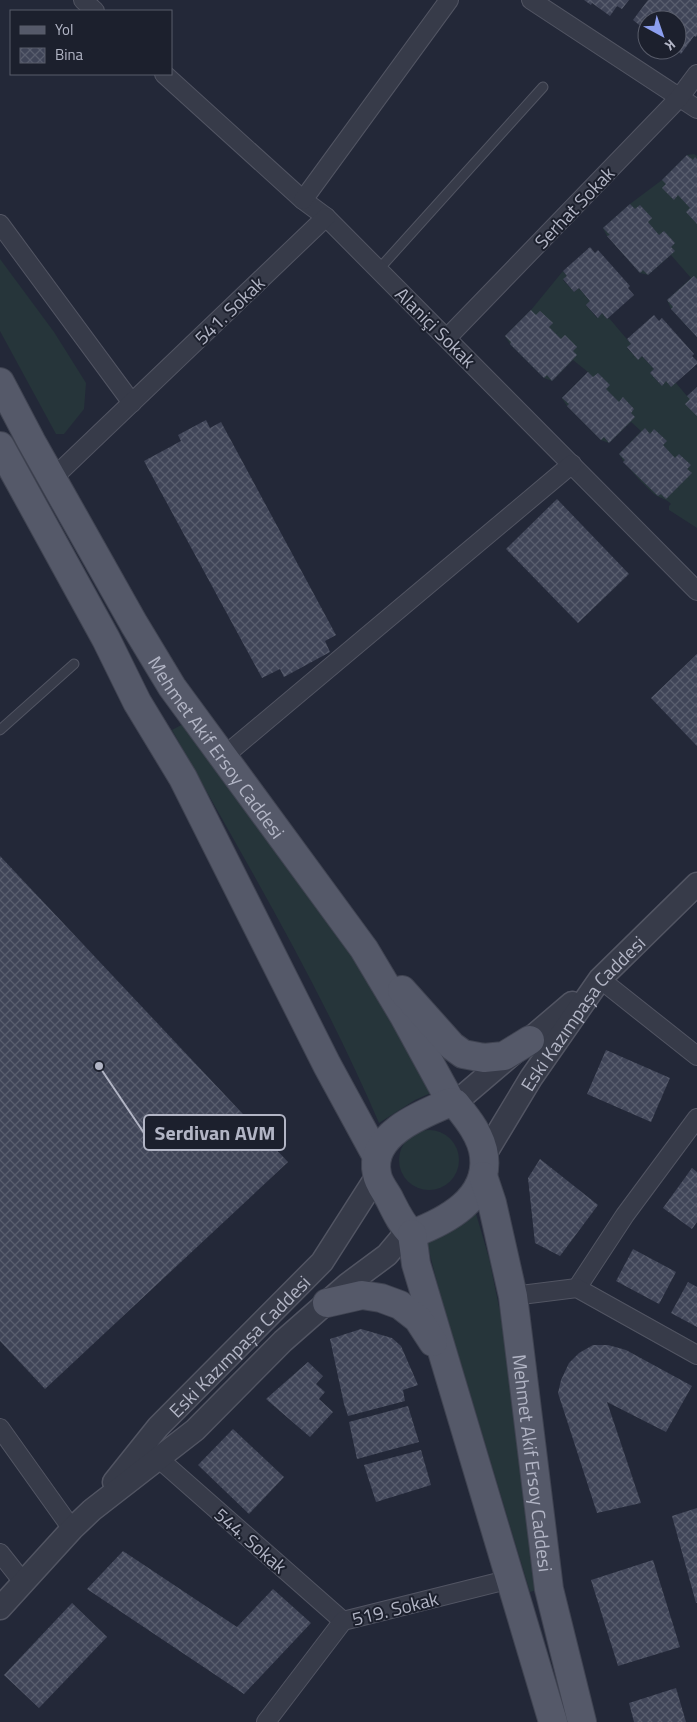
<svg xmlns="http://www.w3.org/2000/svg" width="697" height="1722" viewBox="0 0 697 1722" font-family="'Titillium Web',sans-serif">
<defs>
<pattern id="building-cross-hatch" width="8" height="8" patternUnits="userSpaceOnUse" patternTransform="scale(1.25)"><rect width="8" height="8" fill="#404558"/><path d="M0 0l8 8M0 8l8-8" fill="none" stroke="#595e6e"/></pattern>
</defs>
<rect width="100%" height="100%" fill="#232838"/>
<g fill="#26353a">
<polygon points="694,154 697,156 697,337 671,309 667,300 691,278 671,255 648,275 640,273 607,236 603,228 630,204 662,180 687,155"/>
<polygon points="0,259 54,332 86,383 84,409 64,434 56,434 0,331"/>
<path d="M 563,271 L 567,276 L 563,280 L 574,292 L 579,288 L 590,301 L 586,305 L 597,318 L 602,313 L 607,319 L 609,318 L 631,344 L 627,348 L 638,359 L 642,356 L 654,369 L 650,373 L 661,385 L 666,381 L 676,383 L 687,396 L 697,387 L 697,528 L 669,510 L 669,506 L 671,504 C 666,499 663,499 657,496 C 648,490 624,464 619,454 L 641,431 L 631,422 L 609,443 L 601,440 L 567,406 L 562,398 L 588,372 L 573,360 L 552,381 L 544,378 L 510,344 L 505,336 L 531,310 Z"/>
<path d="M 185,723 L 318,894 L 433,1092 L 415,1100 L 379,1123 C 321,987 244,859 172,730 Z"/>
<circle cx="429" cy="1160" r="30"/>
<polygon points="474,1207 489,1258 513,1375 543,1588 530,1592 440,1294 427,1243"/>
</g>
<g fill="url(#building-cross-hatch)">
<polygon points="584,0 629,0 622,9 617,6 610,16 592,3 591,5"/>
<polygon points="648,0 697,0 697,35 696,37 694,36 681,54 677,51 677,20 647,20 647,37 640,32 643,28 633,20"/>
<polygon points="687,155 693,160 695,157 697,159 697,224 686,212 690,208 678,195 674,200 662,188 666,184 662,180"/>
<polygon points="630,204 635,209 640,205 652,218 648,222 659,235 664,231 675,243 671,247 675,251 648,275 643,270 640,273 607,236 610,235 603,228"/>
<polygon points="590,247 595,253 598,250 630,286 628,288 634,295 607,319 602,313 598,318 586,305 590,301 579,288 574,292 563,279 567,276 563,271"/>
<polygon points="694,276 697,279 697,337 671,309 673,307 667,300"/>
<polygon points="531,310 536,315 540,311 553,323 549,327 561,339 565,335 577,347 573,351 577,355 552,381 547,375 544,378 510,344 511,342 505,336"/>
<polygon points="654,315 659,321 662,318 694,354 692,356 697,361 697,364 671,387 666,381 662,386 650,373 654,369 642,356 638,360 627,347 631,344 627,339"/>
<polygon points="588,372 593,377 598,373 610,385 606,389 619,402 623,397 634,409 631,413 635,417 609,443 604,437 601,440 567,406 569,404 562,398"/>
<polygon points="697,387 697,416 685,404 690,399 687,396"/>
<polygon points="206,420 210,428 221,422 336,635 325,641 330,652 284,677 280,669 262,678 144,461 181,441 178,435"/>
<polygon points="645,428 650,434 654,429 667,441 663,445 675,458 679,454 691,465 687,469 692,473 666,499 661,494 658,496 623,462 625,460 619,454"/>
<polygon points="557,499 629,574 578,623 506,549"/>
<polygon points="697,654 697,746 651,698"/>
<polygon points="0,856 288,1162 45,1389 0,1341"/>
<polygon points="606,1050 670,1078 651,1122 587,1094"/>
<polygon points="540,1159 598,1205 560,1256 535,1243 528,1178"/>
<polygon points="692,1168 697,1172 697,1222 692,1229 663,1208"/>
<polygon points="633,1249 676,1272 659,1304 616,1281"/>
<polygon points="688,1282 697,1287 697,1327 671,1313"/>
<polygon points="361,1329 392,1338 401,1346 418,1385 403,1390 405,1401 348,1416 344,1404 330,1339"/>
<polygon points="593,1345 608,1345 626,1350 692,1386 666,1432 607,1402 641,1503 597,1513 558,1393 561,1380 569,1363 579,1353"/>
<polygon points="308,1362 323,1376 316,1384 325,1392 319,1399 333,1412 310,1437 266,1399"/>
<polygon points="408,1406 419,1442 357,1459 349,1422"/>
<polygon points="233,1429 284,1477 249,1514 198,1465"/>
<polygon points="421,1450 431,1485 376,1502 364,1465"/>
<polygon points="697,1508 697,1603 696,1603 672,1516"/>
<polygon points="123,1551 237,1627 273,1589 311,1623 244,1694 87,1589"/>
<polygon points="653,1560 680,1647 618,1666 591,1580"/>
<polygon points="72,1603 107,1637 39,1708 4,1675"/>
<polygon points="676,1688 686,1722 634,1722 629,1703"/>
</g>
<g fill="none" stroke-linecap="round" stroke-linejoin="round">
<defs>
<g id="service">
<polyline points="379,269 543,87"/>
<polyline points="0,730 74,664"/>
</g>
<g id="minor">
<polyline points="83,0 95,11"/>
<polyline points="531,0 697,109"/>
<polyline points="164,74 303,200 326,217 697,591"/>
<polyline points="303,200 449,0"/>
<polyline points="0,224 132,403"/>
<polyline points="447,338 679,98 697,74"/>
<polyline points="52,479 326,217"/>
<polyline points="223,757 572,464"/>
<polyline points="600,979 697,1056"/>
<polyline points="577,1288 625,1215 697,1118"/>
<polyline points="513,1296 577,1288 697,1355"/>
<polyline points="0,1428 72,1529"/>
<polyline points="158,1458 343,1621"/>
<polyline points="0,1553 23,1582"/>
<polyline points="266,1722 343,1621 511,1579"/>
</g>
<g id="tertiary">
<polyline points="455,1103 572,1003"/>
<path id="s1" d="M 484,1156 L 531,1078 L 600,979 L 697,884"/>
<path id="s2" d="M 114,1482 L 158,1427 L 322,1262 L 377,1176"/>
<polyline points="0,1608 72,1529 92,1510 195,1430 283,1341 348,1284 387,1255 408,1230"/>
</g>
<g id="primary">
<path id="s3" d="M 0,382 L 31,441 L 134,624 L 172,687 L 364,949 L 404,1016 L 451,1102"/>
<polyline points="0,446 106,639 137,702 183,778 327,1065 376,1155"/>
<polyline points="402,990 452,1046 463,1054 484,1058 504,1056 530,1040"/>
<path d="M 451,1102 L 455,1103 C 467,1118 482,1136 484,1156 C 489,1199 446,1221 412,1234 C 401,1224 395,1210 389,1198 C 385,1191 378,1182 377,1174 C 368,1135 422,1114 451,1102 Z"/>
<path id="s4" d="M 483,1176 L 492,1203 L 513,1296 L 549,1589 L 582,1722"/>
<polyline points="412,1234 416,1264 553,1722"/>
<polyline points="327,1303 362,1295 381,1298 400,1305 418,1319 433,1342"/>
</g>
</defs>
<use href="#service" stroke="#525563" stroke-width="11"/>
<use href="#minor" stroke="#525563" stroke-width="20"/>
<use href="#tertiary" stroke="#525563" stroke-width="25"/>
<use href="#primary" stroke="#404452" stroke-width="30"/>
<use href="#service" stroke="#373b49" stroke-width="9"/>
<use href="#minor" stroke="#373b49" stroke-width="18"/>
<use href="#tertiary" stroke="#373b49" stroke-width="22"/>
<use href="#primary" stroke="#555969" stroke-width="28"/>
</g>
<g text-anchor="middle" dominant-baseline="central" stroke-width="4" stroke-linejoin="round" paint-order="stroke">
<g font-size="19" fill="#b2b5c5" stroke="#1c202d">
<text transform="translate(574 207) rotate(-46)">Serhat Sokak</text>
<text transform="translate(229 310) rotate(-44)">541. Sokak</text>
<text transform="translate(436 327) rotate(45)">Alaniçi Sokak</text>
<text stroke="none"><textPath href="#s3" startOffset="425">Mehmet Akif Ersoy Caddesi</textPath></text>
<text stroke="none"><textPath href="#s1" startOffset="174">Eski Kazımpaşa Caddesi</textPath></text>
<text stroke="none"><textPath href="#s2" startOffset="185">Eski Kazımpaşa Caddesi</textPath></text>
<text stroke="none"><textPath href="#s4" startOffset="292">Mehmet Akif Ersoy Caddesi</textPath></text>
<text transform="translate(251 1540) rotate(41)">544. Sokak</text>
<text transform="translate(395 1608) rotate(-14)">519. Sokak</text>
</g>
</g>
<path fill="none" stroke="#b2b5c5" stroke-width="2" d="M99 1066L144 1133"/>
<circle fill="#b2b5c5" stroke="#1c202d" stroke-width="2" cx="99" cy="1066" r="5"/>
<rect fill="#1c202d" stroke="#b2b5c5" stroke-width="2" x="144" y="1115" width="141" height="35" rx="5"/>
<g font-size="20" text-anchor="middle" font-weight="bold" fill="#b2b5c5">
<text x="215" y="1140">Serdivan AVM</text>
</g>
<rect x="10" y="10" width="162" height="65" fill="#1c202d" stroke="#585c6a"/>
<rect x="20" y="26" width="25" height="8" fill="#555969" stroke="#585c6a"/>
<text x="55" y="35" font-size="15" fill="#b2b5c5">Yol</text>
<rect x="20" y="48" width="25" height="15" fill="url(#building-cross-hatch)" stroke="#585c6a"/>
<text x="55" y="60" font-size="15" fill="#b2b5c5">Bina</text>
<g transform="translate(662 35) rotate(140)"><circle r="24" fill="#1c202d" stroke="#585c6a"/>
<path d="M0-4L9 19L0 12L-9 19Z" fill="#8c9fef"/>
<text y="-8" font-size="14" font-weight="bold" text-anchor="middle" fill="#b2b5c5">K</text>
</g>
</svg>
